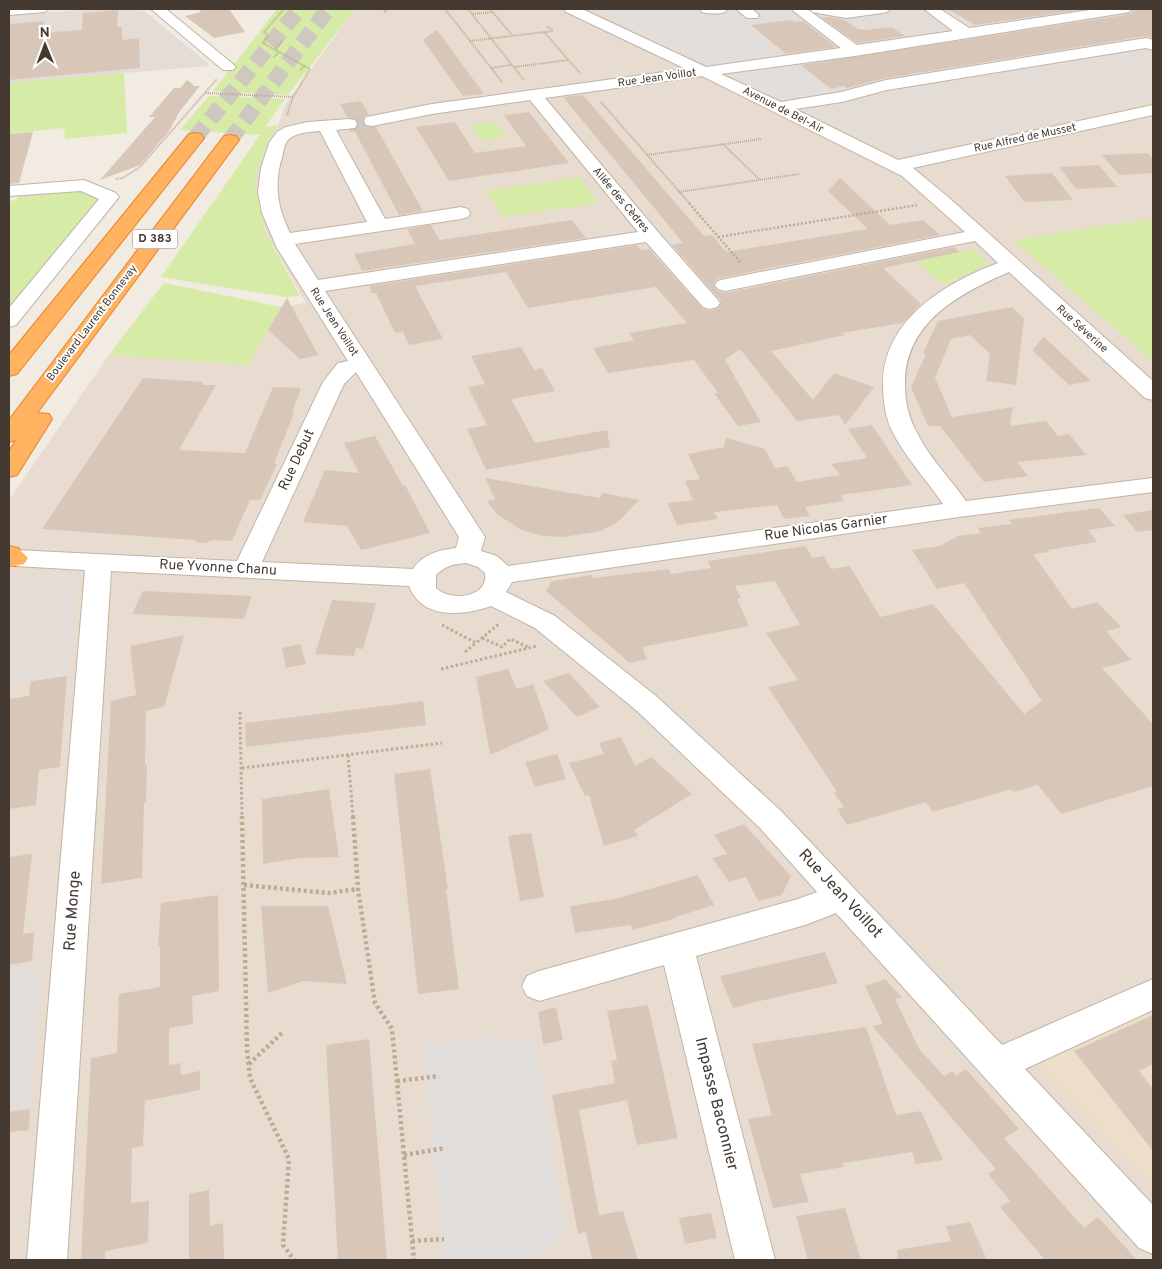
<svg xmlns="http://www.w3.org/2000/svg" width="1162" height="1269" viewBox="0 0 1162 1269" font-family="Overpass,sans-serif">
<rect width="100%" height="100%" fill="#f2ebe2"/>
<polygon fill="#e7dccf" points="355,9 592,9 776,97 787,100 790,104 886,149 898,153 910,154 1153,100 1153,1260 9,1260 9,1111 30,1108 42,964 9,969 9,685 67,673 76,576 9,573 9,500 109,355 248,365 281,307 306,303 265,232 254,178 271,133 277,129 285,105"/>
<g fill="#e4dcd7">
<polygon points="95,9 128,9 144,11 208,63 207,66 9,83 9,15"/>
<polygon points="592,9 1153,9 1153,100 910,154 898,153 886,149 790,104 787,102 787,100 776,97"/>
<polygon points="9,573 77,576 67,673 9,685"/>
<polygon points="42,964 30,1109 9,1111 9,969"/>
</g>
<polygon fill="#eddeca" points="1153,1007 1153,1187 1035,1064 1067,1043"/>
<g fill="#d6eba6">
<polygon points="277,9 355,9 288,95 213,91"/>
<polygon points="124,73 127,133 65,139 64,128 9,134 9,83"/>
<polygon points="209,96 285,99 265,127 277,125 277,130 271,134 254,178 265,232 300,296 285,297 161,277 260,135 180,130"/>
<polygon points="496,122 506,137 481,140 471,125"/>
<polygon points="579,177 598,203 503,217 486,191"/>
<polygon points="90,190 105,197 9,314 9,201 17,200 18,196"/>
<polygon points="1150,219 1153,221 1153,361 1013,240"/>
<polygon points="974,249 989,263 948,283 940,283 916,261"/>
<polygon points="164,283 281,307 248,365 109,355"/>
</g>
<g fill="#e2dedb">
<polygon points="592,9 631,9 634,11 654,9 791,9 799,15 738,23 784,56 715,67"/>
<polygon points="794,64 835,96 787,102 790,99 785,96 776,97 727,73"/>
<polygon points="9,976 36,985 25,1097 9,1099"/>
<polygon points="493,1036 511,1042 535,1039 565,1229 544,1254 510,1260 444,1260 423,1047"/>
</g>
<g fill="#d8c7b9">
<polygon points="198,9 229,9 245,32 214,38 185,16 201,12"/>
<polygon points="948,9 1086,9 975,25"/>
<polygon points="1133,9 1153,9 1153,38 1146,36 886,78 847,88 844,86 831,89 801,65 1124,15 1131,13"/>
<polygon points="118,10 117,27 122,27 122,40 139,38 140,68 9,80 9,24 44,21 42,33 82,30 83,13"/>
<polygon points="829,17 844,20 858,29 866,30 891,27 905,36 857,43 822,18"/>
<polygon points="791,20 794,22 803,21 836,47 786,54 751,25"/>
<polygon points="437,30 484,94 463,96 423,40"/>
<polygon points="187,80 194,85 193,86 200,86 180,111 169,131 140,165 100,180 155,117 149,117 174,88 180,88"/>
<polygon points="583,95 704,236 712,235 726,252 868,229 828,191 840,178 890,225 923,220 940,235 724,277 717,279 714,284 717,291 725,293 954,247 960,252 883,268 921,304 903,323 841,333 845,335 771,351 813,400 834,373 874,387 845,425 839,415 797,421 740,349 725,360 761,422 738,426 714,393 718,393 694,360 608,373 593,348 634,340 629,333 687,323 656,287 528,308 506,272 415,286 443,339 409,345 403,332 395,333 376,293 372,293 369,286 637,245 640,250 649,249 702,308 711,311 718,308 722,302 672,245 683,243 563,97"/>
<polygon points="361,101 369,115 364,116 362,120 364,126 376,127 423,211 399,215 354,130 359,125 357,119 347,117 340,104"/>
<polygon points="529,112 569,163 449,181 416,127 455,122 475,153 526,146 504,115"/>
<polygon points="33,132 19,183 9,184 9,134"/>
<polygon points="1148,153 1153,159 1153,173 1119,175 1102,155"/>
<polygon points="1099,165 1117,187 1076,189 1059,167"/>
<polygon points="1052,173 1073,200 1024,202 1005,176"/>
<polygon points="572,220 586,238 362,271 354,254 415,244 407,229 431,225 440,240"/>
<polygon points="287,298 316,351 319,355 300,359 268,330"/>
<polygon points="1012,307 1024,319 1016,385 986,381 990,354 970,335 951,339 935,378 952,417 1013,407 1010,426 1046,421 1058,436 1069,434 1086,455 1017,462 1028,476 984,482 940,426 928,426 911,387 926,354 923,353 938,321"/>
<polygon points="1044,337 1091,381 1069,385 1032,350"/>
<polygon points="521,347 534,370 542,368 555,391 511,399 535,443 607,430 610,447 486,470 467,429 487,425 468,387 485,384 471,356"/>
<polygon points="143,378 203,382 203,385 216,385 179,450 245,453 273,387 301,388 292,413 294,413 274,464 277,464 260,500 250,500 232,541 212,540 205,543 197,543 194,540 167,538 42,529"/>
<polygon points="872,425 912,485 841,495 844,501 805,507 810,516 784,519 777,505 714,512 718,519 677,525 667,503 693,500 685,481 700,479 688,454 724,447 726,438 765,449 775,468 787,466 797,482 840,475 831,464 867,458 848,429"/>
<polygon points="375,436 403,486 405,485 430,533 361,550 347,526 303,522 325,470 359,473 344,443"/>
<polygon points="485,478 600,498 602,493 639,500 619,521 601,531 564,537 543,536 521,530 497,514 487,501 495,499"/>
<polygon points="1099,508 1115,526 1088,530 1097,542 1048,550 1049,552 1033,554 1072,609 1097,602 1121,627 1106,631 1131,660 1102,668 1153,724 1153,786 1061,814 1038,785 1013,792 1011,789 933,812 926,802 847,825 837,809 844,807 834,793 837,792 768,687 798,680 766,633 800,625 775,581 735,586 741,598 737,599 749,626 642,647 647,659 630,663 546,591 552,581 592,575 593,578 669,569 671,574 711,568 708,561 806,546 812,558 824,556 831,569 850,566 880,617 933,604 1024,714 1042,701 964,583 937,589 912,550 940,546 958,536 981,533 978,528 1012,524 1009,520"/>
<polygon points="1153,510 1153,530 1137,532 1123,515"/>
<polygon points="143,591 252,596 244,619 132,614"/>
<polygon points="332,600 376,603 363,649 356,648 354,656 315,654"/>
<polygon points="184,635 164,707 146,711 145,765 147,765 146,803 144,803 142,878 101,884 111,701 136,695 130,646"/>
<polygon points="300,644 306,664 286,668 282,648"/>
<polygon points="508,669 517,689 533,684 549,729 490,755 476,677"/>
<polygon points="569,673 600,707 577,717 543,681"/>
<polygon points="67,676 60,767 39,770 36,805 9,809 9,699 29,696 31,681"/>
<polygon points="423,701 426,725 246,747 245,723"/>
<polygon points="621,737 635,766 651,757 692,794 634,830 638,836 604,846 589,795 585,796 569,763 604,754 599,743"/>
<polygon points="557,754 566,779 535,787 525,762"/>
<polygon points="430,769 448,889 446,890 459,989 418,994 394,774"/>
<polygon points="329,789 339,857 299,858 263,864 262,799"/>
<polygon points="744,824 791,876 782,895 758,901 746,877 729,882 712,858 727,854 714,835"/>
<polygon points="531,833 544,897 520,901 508,836"/>
<polygon points="32,854 23,934 34,932 32,961 9,965 9,857"/>
<polygon points="698,875 714,905 676,917 674,919 632,930 631,925 575,933 570,906 615,899"/>
<polygon points="218,895 219,991 192,996 193,1024 169,1028 169,1065 180,1063 181,1075 200,1071 200,1090 145,1101 143,1146 132,1148 131,1203 149,1201 148,1243 105,1251 105,1260 81,1260 91,1058 117,1053 119,994 160,987 160,947 158,947 161,903"/>
<polygon points="261,906 328,906 347,984 303,981 268,993"/>
<polygon points="825,952 838,983 751,1003 733,1008 720,976"/>
<polygon points="885,979 902,998 895,999 919,1049 944,1076 952,1071 956,1076 966,1069 1019,1129 1004,1138 1084,1228 1098,1217 1137,1260 1045,1260 1000,1207 1010,1201 988,1174 996,1169 872,1026 883,1024 865,986"/>
<polygon points="648,1005 678,1138 637,1145 627,1100 579,1110 599,1215 623,1211 638,1260 592,1260 586,1232 578,1234 552,1095 615,1083 611,1061 617,1060 607,1011"/>
<polygon points="556,1007 563,1040 543,1044 538,1012"/>
<polygon points="1153,1015 1153,1064 1139,1071 1153,1089 1153,1151 1074,1051"/>
<polygon points="866,1027 896,1115 921,1111 943,1160 916,1164 912,1152 843,1163 844,1167 800,1174 809,1202 773,1208 748,1119 772,1115 752,1044"/>
<polygon points="369,1039 387,1260 338,1260 326,1045"/>
<polygon points="30,1109 29,1130 9,1132 9,1112"/>
<polygon points="209,1190 210,1226 223,1223 224,1260 189,1260 189,1194"/>
<polygon points="845,1208 861,1260 808,1260 796,1216"/>
<polygon points="711,1213 717,1238 685,1244 679,1218"/>
<polygon points="970,1222 987,1260 898,1260 897,1250 951,1241 946,1226"/>
</g>
<g fill="none" stroke-linecap="round" stroke-linejoin="round">
<polyline stroke="#cfc8bf" stroke-width="16" stroke-dasharray="16 8" stroke-linecap="butt" points="349,124 372,121"/>
<g stroke="#cfc8bf" stroke-width="16" stroke-dasharray="16 8" stroke-linecap="butt">
<polyline points="195,138 299,9"/>
<polyline points="230,140 328,9"/>
</g>
<defs>
<g id="minor">
<polygon points="9,9 47,9 45,12 9,15"/>
<polygon points="151,9 166,9 233,64 236,67 233,70 223,70"/>
<path d="M 564,9 L 582,9 L 706,67 L 841,48 L 791,9 L 807,9 L 857,45 L 953,31 L 924,9 L 940,9 L 969,28 L 1097,9 L 1131,9 L 1129,12 L 1124,13 L 855,56 L 721,74 L 781,102 L 841,92 L 886,80 L 1146,38 L 1153,40 L 1153,50 L 1146,48 L 887,90 L 842,102 L 795,109 L 898,160 L 1153,105 L 1153,115 L 913,168 L 948,197 L 1153,381 L 1153,400 L 1145,398 L 1009,272 C 958,294 904,323 905,385 C 905,400 908,415 915,429 C 927,455 949,477 966,501 L 1153,478 L 1153,492 L 959,517 L 512,582 L 506,592 L 555,616 L 656,696 L 782,812 L 1002,1045 L 1153,979 L 1153,1010 L 1025,1069 L 1153,1205 L 1153,1254 L 1139,1248 L 836,913 L 805,925 L 696,956 L 775,1260 L 735,1260 L 664,965 L 539,1001 L 527,996 L 522,986 L 527,976 L 539,971 L 798,899 L 817,892 L 760,828 L 636,710 L 535,628 L 491,606 C 463,616 422,620 409,586 L 111,571 L 67,1260 L 27,1260 L 85,570 L 15,566 L 9,565 L 9,551 L 15,550 L 237,561 L 323,382 L 338,363 L 348,361 L 277,248 L 262,213 L 258,192 L 261,168 L 269,143 L 277,132 L 286,127 L 308,122 L 349,119 L 355,120 L 357,124 L 355,128 L 336,130 L 385,219 L 461,207 L 468,209 L 470,213 L 468,217 L 461,219 L 295,244 L 318,280 L 638,232 L 530,100 L 432,114 L 372,126 L 366,125 L 364,121 L 366,117 L 372,116 L 432,104 L 686,69 L 566,12 ZM 702,76 L 902,176 L 965,232 L 725,279 L 718,281 L 715,285 L 718,289 L 725,291 L 975,241 L 998,263 C 945,283 883,320 883,384 C 883,399 885,415 891,429 C 904,456 926,479 943,504 L 508,566 L 497,556 L 481,551 L 485,537 L 325,291 L 646,242 L 703,307 L 710,309 L 717,307 L 720,303 L 717,299 L 658,232 L 545,98 ZM 320,131 L 367,222 L 290,233 C 277,207 274,185 282,157 C 284,151 284,143 289,139 C 297,132 310,132 320,131 ZM 356,372 L 459,537 L 456,548 C 439,550 423,554 413,569 L 262,562 L 344,384 ZM 466,563 L 478,567 L 485,573 C 489,598 450,602 436,588 L 436,575 C 445,566 454,564 466,563 Z"/>
<path d="M 700,9 L 727,9 L 725,12 C 718,14 709,14 702,12 Z"/>
<polygon points="736,9 752,9 759,15 757,18 747,18"/>
<polygon points="810,9 889,9 887,12 882,13 846,18 812,12"/>
<polygon points="84,180 116,193 119,197 16,325 9,327 9,308 99,199 81,191 9,196 9,186"/>
</g>
<g id="highway">
<polygon points="195,133 201,134 204,138 201,142 17,374 9,376 9,355 189,134"/>
<polygon points="230,135 236,136 239,140 37,413 49,414 52,419 17,475 9,477 9,452 16,440 9,442 9,420 224,136"/>
<polygon points="9,546 18,548 28,558 24,564 15,566 9,565"/>
</g>
</defs>
<use href="#minor" stroke="#c1b4a7" stroke-width="2"/>
<use href="#highway" stroke="#e98325" stroke-width="2"/>
<g stroke="#c1aa94" stroke-width="2" stroke-dasharray="1 1" stroke-linecap="butt">
<polyline points="445,9 503,83"/>
<polyline points="468,9 524,80"/>
<polyline points="490,9 512,35"/>
<polyline points="384,12 388,9"/>
<polyline points="473,14 493,12"/>
<polyline points="544,32 580,73"/>
<polyline points="470,41 553,31 547,26"/>
<polyline points="275,50 282,41"/>
<polyline points="274,57 279,52"/>
<polyline points="515,67 568,60"/>
<polyline points="491,68 512,65"/>
<polyline points="300,70 305,66"/>
<polyline points="601,102 690,204"/>
<polyline points="287,115 293,97 310,69"/>
<polyline points="723,144 760,180"/>
<polyline points="647,155 761,139"/>
<polyline points="116,179 123,178 140,167 217,79"/>
<polyline points="679,192 799,174"/>
</g>
<g stroke="#c1aa94" stroke-width="2.5" stroke-dasharray="2 2" stroke-linecap="butt">
<polyline points="689,203 741,263"/>
<polyline points="718,237 917,205"/>
</g>
<g stroke="#c1aa94" stroke-width="3" stroke-dasharray="2.5 2.5" stroke-linecap="butt">
<polyline points="442,625 476,643 500,623"/>
<polyline points="482,638 502,647 510,639 528,647"/>
<polyline points="465,652 476,643"/>
<polyline points="441,669 537,646"/>
<polyline points="240,712 242,817"/>
<polyline points="348,755 353,817"/>
<polyline points="242,768 442,743"/>
</g>
<g stroke="#c1aa94" stroke-width="4.5" stroke-dasharray="3 3" stroke-linecap="butt">
<polyline points="242,816 247,1050 250,1078 289,1159 283,1245 294,1260"/>
<polyline points="353,816 358,889 375,1003 392,1029 414,1260"/>
<polyline points="244,885 329,893 358,889"/>
<polyline points="249,1064 282,1033"/>
<polyline points="397,1081 439,1076"/>
<polyline points="404,1155 445,1148"/>
<polyline points="412,1241 444,1239"/>
</g>
<use href="#minor" fill="#fff" fill-rule="evenodd"/>
<use href="#highway" fill="#ffb260" fill-rule="evenodd"/>
<g stroke="#c1aa94" stroke-width="2" stroke-dasharray="1 1" stroke-linecap="butt">
<polyline points="284,9 264,32 268,35 263,43 310,69"/>
<polyline points="206,93 293,97"/>
</g>
</g>
<g text-anchor="middle" dominant-baseline="central" stroke-width="4" stroke-linejoin="round" paint-order="stroke">
<g font-size="11" fill="#443a32" stroke="#fff">
<text transform="translate(657 78) rotate(-8)">Rue Jean Voillot</text>
<text transform="translate(783 110) rotate(27)">Avenue de Bel-Air</text>
<text transform="translate(1025 138) rotate(-12)">Rue Alfred de Musset</text>
<text transform="translate(621 200) rotate(50)">Allée des Cèdres</text>
<text transform="translate(334 322) rotate(57)">Rue Jean Voillot</text>
<text transform="translate(92 323) rotate(-53)">Boulevard Laurent Bonnevay</text>
<text transform="translate(1082 329) rotate(42)">Rue Séverine</text>
</g>
<rect fill="#fff" stroke="#7c7570" stroke-width="1" x="132.5" y="229.5" width="45" height="19" rx="4"/>
<g font-size="12" font-weight="bold" fill="#443a32">
<text x="155" y="239">D 383</text>
</g>
<g font-size="14" fill="#443a32" stroke="#fff">
<text transform="translate(297 460) rotate(-65)">Rue Debut</text>
<text transform="translate(826 528) rotate(-8)">Rue Nicolas Garnier</text>
<text transform="translate(218 568) rotate(3)">Rue Yvonne Chanu</text>
</g>
<g font-size="16" fill="#443a32" stroke="#fff">
<text transform="translate(840 894) rotate(47)">Rue Jean Voillot</text>
<text transform="translate(73 911) rotate(-86)">Rue Monge</text>
<text transform="translate(716 1104) rotate(76)">Impasse Baconnier</text>
</g>
</g>
<rect width="1162" height="1269" fill="none" stroke="#443a32" stroke-width="20"/>
<g transform="translate(45 45) rotate(359)" stroke="#ffffff" stroke-width="4" paint-order="stroke">
<path d="M0-4L9 19L0 12L-9 19Z" fill="#443a32"/>
<text y="-8" font-size="14" font-weight="bold" text-anchor="middle" fill="#443a32">N</text>
</g>
</svg>
